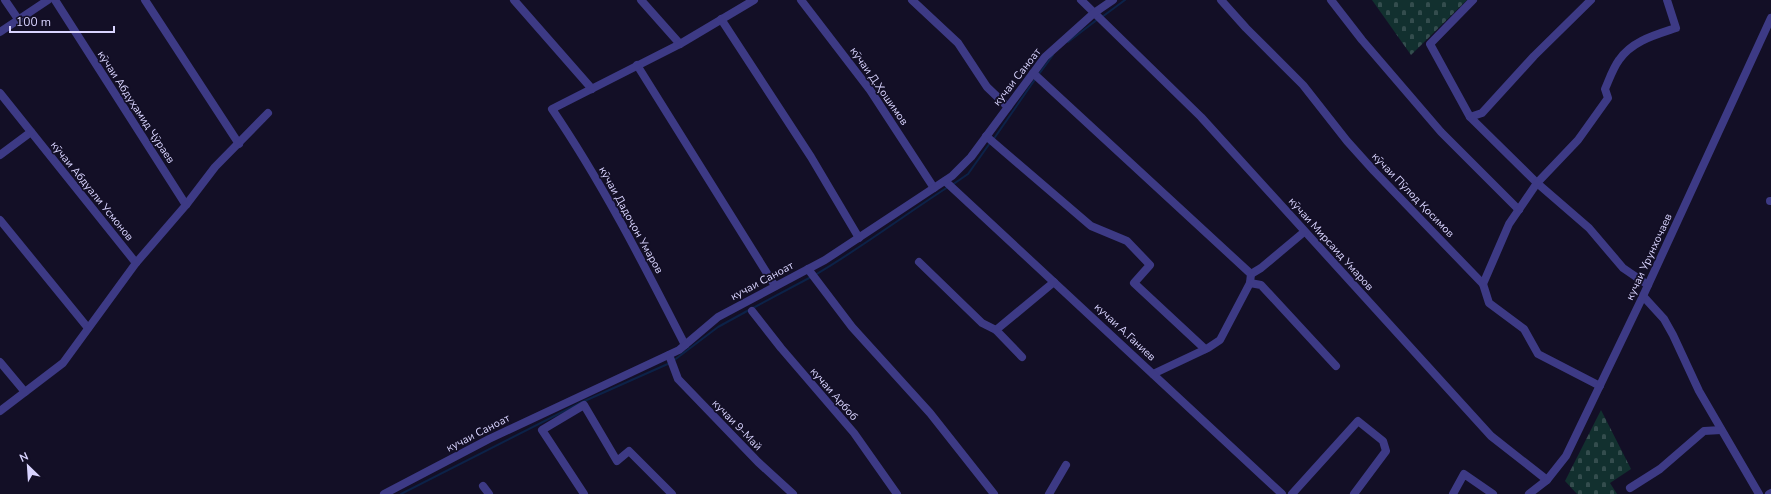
<svg xmlns="http://www.w3.org/2000/svg" width="1771" height="494" viewBox="0 0 1771 494" font-family="'Nunito Sans',sans-serif">
<defs>
<pattern id="cemetery-stones" width="16" height="16" patternUnits="userSpaceOnUse"><rect width="16" height="16" fill="#12302f"/><path d="M2 7V4a2 2 0 0 1 4 0v3zM10 15v-3a2 2 0 0 1 4 0v3z" fill="#344d4e"/></pattern>
</defs>
<rect width="100%" height="100%" fill="#130f26"/>
<g fill="url(#cemetery-stones)">
<polygon points="1372,0 1467,0 1411,55"/>
<polygon points="1601,410 1631,469 1610,483 1617,494 1577,494 1565,481"/>
</g>
<g fill="none" stroke-linecap="round" stroke-linejoin="round">
<g stroke="#0c2248" stroke-width="2">
<polyline points="1102,17 1125,0"/>
<polyline points="1068,42 1098,19"/>
<polyline points="1039,74 1053,55"/>
<polyline points="993,140 1036,78"/>
<polyline points="952,185 968,174 990,143"/>
<path d="M 815,275 C 861,248 903,216 948,187"/>
<polyline points="753,308 811,277"/>
<polyline points="673,361 718,327 749,310"/>
<polyline points="401,494 580,403 670,363"/>
</g>
<g stroke="#3d3a85" stroke-width="8">
<polyline points="5,0 18,19"/>
<polyline points="55,0 186,205"/>
<polyline points="145,0 239,144"/>
<polyline points="514,0 592,89"/>
<polyline points="641,0 680,44"/>
<polyline points="801,0 870,90 934,188"/>
<polyline points="912,0 958,43 987,87 1008,107"/>
<polyline points="1081,0 1201,117 1491,436 1547,480"/>
<polyline points="1221,0 1246,28 1303,85 1347,141 1374,171 1483,284 1489,303 1524,329 1538,354 1600,386"/>
<polyline points="1331,0 1362,40 1441,132 1519,210"/>
<polyline points="1473,0 1430,44 1470,117 1537,183 1589,228 1623,268 1648,285"/>
<polyline points="721,19 811,157 859,238"/>
<polyline points="0,32 48,0"/>
<polyline points="637,65 775,286"/>
<polyline points="1033,73 1251,274 1250,283 1220,340 1208,348 1153,374"/>
<polyline points="0,93 136,263"/>
<polyline points="1470,117 1482,113 1534,56 1591,0"/>
<polyline points="986,136 1091,226 1127,241 1150,265 1134,283 1205,349"/>
<polyline points="0,155 31,132"/>
<polyline points="945,181 1282,494"/>
<polyline points="1770,201 1771,201"/>
<polyline points="0,220 88,328"/>
<polyline points="919,262 982,323 996,330"/>
<polyline points="808,269 852,327 930,413 994,494"/>
<polyline points="1251,274 1261,268 1304,232"/>
<polyline points="1250,283 1261,285 1336,366"/>
<path d="M 1483,284 L 1509,224 L 1537,183 L 1578,140 L 1608,98 L 1605,89 C 1609,80 1613,68 1619,60 C 1632,41 1655,35 1676,28 L 1667,0"/>
<polyline points="1643,296 1664,319 1673,335 1699,391 1759,494"/>
<polyline points="752,311 781,348 854,433 897,494"/>
<path d="M 685,345 C 644,265 603,184 552,109 L 680,44 L 754,0"/>
<polyline points="669,355 678,379 758,462 793,494"/>
<polyline points="1022,357 996,330 1054,282"/>
<polyline points="0,362 25,392"/>
<polyline points="0,411 63,363 136,263 186,205 215,167 268,113"/>
<polyline points="483,486 489,494"/>
<polyline points="1630,488 1660,469 1704,431 1721,430"/>
<polyline points="384,494 489,439 679,350 718,317 825,260 952,176 971,157 1045,57 1094,13 1113,0"/>
<polyline points="584,494 542,430 584,405 617,461 629,451 672,494"/>
<polyline points="1049,494 1066,465"/>
<polyline points="1292,494 1358,421 1383,441 1386,451 1354,494"/>
<polyline points="1453,494 1464,474 1493,494"/>
<polyline points="1529,494 1547,480 1566,456 1643,296 1771,18"/>
<polyline points="1769,494 1771,493"/>
</g>
</g>
<g text-anchor="middle" dominant-baseline="central" stroke-width="3.5" stroke-linejoin="round" paint-order="stroke">
<g font-size="11" fill="#d9d4ff" stroke="#130f26">
<text transform="translate(1017 77) rotate(-52)">кучаи Саноат</text>
<text transform="translate(879 86) rotate(55)">кӯчаи Д.Ҳошимов</text>
<text transform="translate(136 107) rotate(57)">кӯчаи Абдуҳамид Ҷӯраев</text>
<text transform="translate(92 191) rotate(51)">кӯчаи Абдуали Усмонов</text>
<text transform="translate(1413 195) rotate(46)">кӯчаи Пӯлод Қосимов</text>
<text transform="translate(631 220) rotate(61)">кӯчаи Дадоҷон Умаров</text>
<text transform="translate(1331 244) rotate(48)">кӯчаи Мирсаид Умаров</text>
<text transform="translate(1649 257) rotate(-65)">кучаи Урунхочаев</text>
<text transform="translate(762 281) rotate(-28)">кучаи Саноат</text>
<text transform="translate(1125 332) rotate(43)">кучаи А.Ганиев</text>
<text transform="translate(834 394) rotate(49)">кучаи Арбоб</text>
<text transform="translate(737 425) rotate(46)">кучаи 9-Май</text>
<text transform="translate(478 433) rotate(-27)">кучаи Саноат</text>
</g>
</g>
<g transform="translate(28 466) rotate(335)" stroke="#130f26" stroke-width="3" paint-order="stroke">
<path d="M0-3L7 15L0 10L-7 15Z" fill="#d9d4ff"/>
<text y="-6" font-size="11" font-weight="bold" text-anchor="middle" fill="#d9d4ff">N</text>
</g>
<path d="M10 26v6h104v-6" fill="none" stroke="#d9d4ff" stroke-width="2"/>
<text x="16" y="26" font-size="12" fill="#d9d4ff" stroke="#130f26" stroke-width="3" paint-order="stroke">100 m</text>
</svg>
